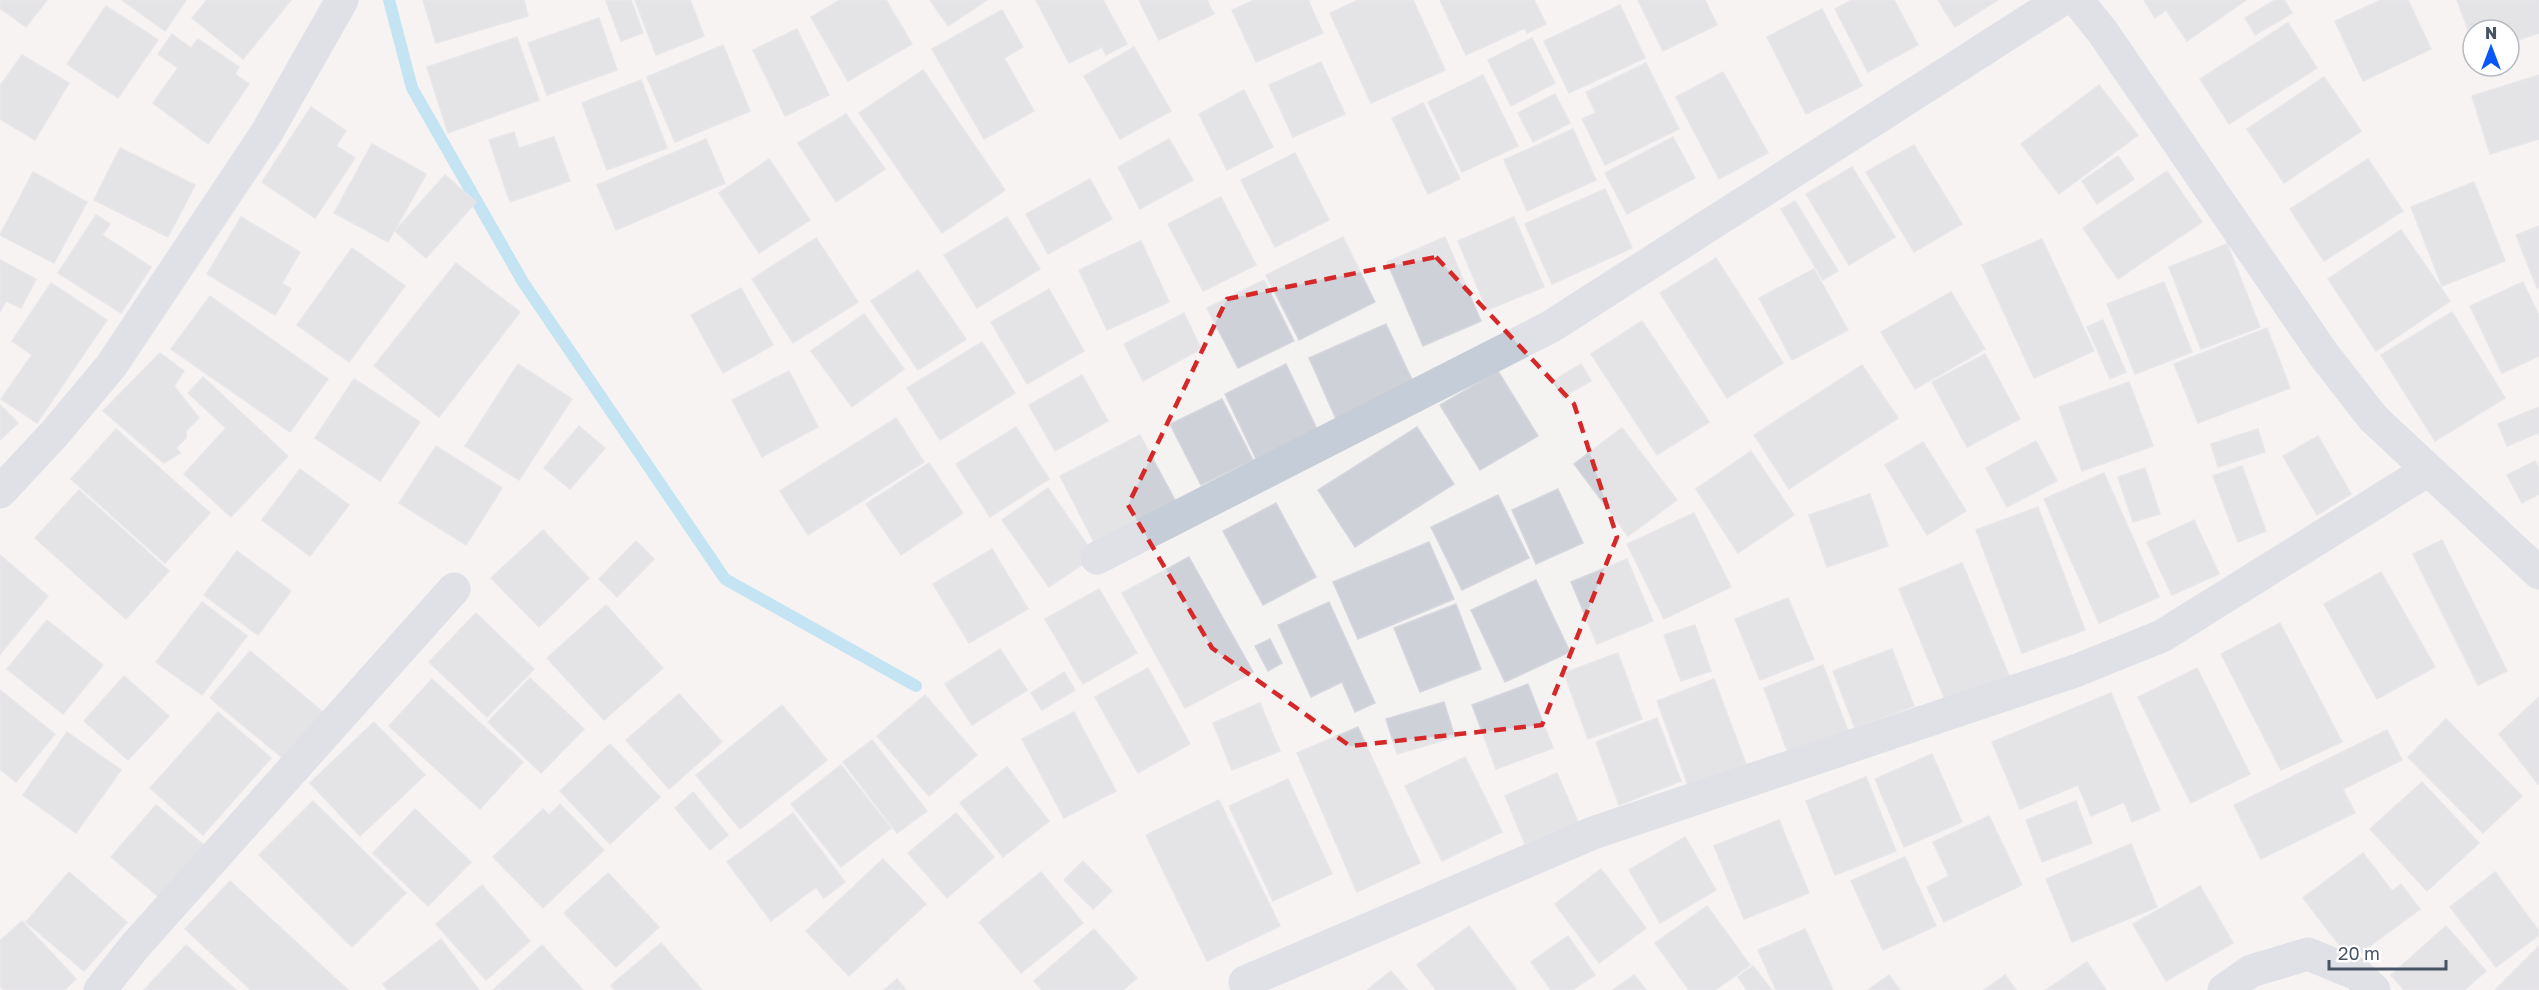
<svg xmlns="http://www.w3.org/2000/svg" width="2539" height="990" viewBox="0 0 2539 990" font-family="'Golos Text',sans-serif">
<rect width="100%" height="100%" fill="#f5f3f2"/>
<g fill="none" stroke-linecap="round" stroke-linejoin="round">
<polyline stroke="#87d3f6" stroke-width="12" points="389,0 412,88 523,282 725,579 916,686"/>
</g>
<g fill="#ced1d8" stroke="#d6d7de" stroke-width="1.5">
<polygon points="0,0 47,0 26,27 0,8"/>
<polygon points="122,0 186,0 165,31"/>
<polygon points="207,0 291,0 243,59 192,18"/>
<polygon points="423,0 524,0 528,16 436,43"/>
<polygon points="631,0 643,33 621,41 606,1"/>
<polygon points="635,0 690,0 704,36 656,55"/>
<polygon points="840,0 886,0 912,44 848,81 811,17"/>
<polygon points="930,0 987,0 948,26"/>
<polygon points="1036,0 1103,0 1127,44 1106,55 1102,47 1069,63"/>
<polygon points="1139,0 1207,0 1214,14 1159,40"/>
<polygon points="1254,0 1308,0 1323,33 1256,62 1232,10"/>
<polygon points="1358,0 1413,0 1445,70 1371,103 1330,13"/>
<polygon points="1440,0 1534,0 1546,24 1527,33 1525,28 1466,55"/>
<polygon points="1638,0 1705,0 1717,25 1663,51"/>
<polygon points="1852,0 1894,0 1918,45 1868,72 1835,9"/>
<polygon points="1938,0 1998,0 1955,27"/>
<polygon points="2144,0 2246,0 2187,41 2166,10 2155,18"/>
<polygon points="2275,0 2284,0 2292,13 2255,35 2245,18"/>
<polygon points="2381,0 2408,0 2431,49 2363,81 2335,21"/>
<polygon points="2457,0 2539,0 2539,33 2509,43 2509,30 2473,30 2473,43"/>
<polygon points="1620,5 1645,58 1569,93 1544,41"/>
<polygon points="106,6 158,40 118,98 67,64"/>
<polygon points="1822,9 1862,86 1806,114 1767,37"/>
<polygon points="1002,10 1023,47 1004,58 1034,111 984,139 932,49"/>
<polygon points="599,18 617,70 547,95 528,43"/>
<polygon points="2288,23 2317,68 2229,124 2200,79"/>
<polygon points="797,29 829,95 785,116 753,50"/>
<polygon points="172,34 191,48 198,39 239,67 235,74 249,84 208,144 153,103 178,68 158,54"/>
<polygon points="517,37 539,100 448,133 427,67"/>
<polygon points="1532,38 1555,83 1511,106 1488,60"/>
<polygon points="723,45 750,111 675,142 647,77"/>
<polygon points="1134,47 1171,111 1120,139 1084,76"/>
<polygon points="22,55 69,83 35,140 0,119 0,86"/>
<polygon points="1321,62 1345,114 1293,137 1269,85"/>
<polygon points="1646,63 1679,129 1605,165 1582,119 1596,113 1586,92"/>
<polygon points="923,70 1005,190 942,233 859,113"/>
<polygon points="1723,72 1768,153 1719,179 1676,97"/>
<polygon points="1483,75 1518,146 1462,172 1428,102"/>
<polygon points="2539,75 2539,139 2490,154 2472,96"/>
<polygon points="2324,77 2361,131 2284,183 2247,129"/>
<polygon points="641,80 667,148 607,170 582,103"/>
<polygon points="2099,85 2138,135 2059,194 2021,144"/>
<polygon points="1244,90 1273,147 1227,170 1199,114"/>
<polygon points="1555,94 1570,123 1533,142 1518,113"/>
<polygon points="1423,103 1460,179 1428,194 1392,118"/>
<polygon points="311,107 346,131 336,146 355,158 315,218 262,182"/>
<polygon points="846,114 885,169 836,202 798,143"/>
<polygon points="1573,129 1596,180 1527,211 1504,160"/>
<polygon points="514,132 519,148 554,137 570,181 510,202 489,140"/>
<polygon points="1673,137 1695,178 1627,214 1605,173"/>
<polygon points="706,139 725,183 616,230 597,185"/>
<polygon points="1169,139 1193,180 1140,209 1118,167"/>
<polygon points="372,144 426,174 388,242 334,213"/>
<polygon points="1914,145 1962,224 1914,252 1866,172"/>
<polygon points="120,148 195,185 168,237 94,200"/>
<polygon points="1295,153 1329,220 1275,247 1241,180"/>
<polygon points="2118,156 2134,179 2097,204 2082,181"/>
<polygon points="769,159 810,220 759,253 719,193"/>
<polygon points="2368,159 2403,211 2324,261 2290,209"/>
<polygon points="1852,167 1895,237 1849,265 1806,194"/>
<polygon points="2167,171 2202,222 2118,279 2083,228"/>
<polygon points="33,172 87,202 54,263 0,235"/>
<polygon points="445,175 476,202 426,258 395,231"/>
<polygon points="1090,179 1112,219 1048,254 1026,214"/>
<polygon points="2474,182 2505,261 2442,286 2411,207"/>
<polygon points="1605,189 1632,248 1552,284 1525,224"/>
<polygon points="1221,197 1256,265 1203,291 1168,224"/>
<polygon points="1795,201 1838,271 1823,280 1781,209"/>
<polygon points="96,215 110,224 102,235 151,267 121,313 58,273"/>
<polygon points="241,217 300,252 282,283 291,289 275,315 207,274"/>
<polygon points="1007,217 1040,269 977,308 944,255"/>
<polygon points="1514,217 1544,287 1487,310 1458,241"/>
<polygon points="2539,226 2539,287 2537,288 2516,235"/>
<polygon points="2401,230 2450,301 2376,351 2328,279"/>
<polygon points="1343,237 1375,302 1299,340 1266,275"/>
<polygon points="1445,237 1481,321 1423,346 1387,262"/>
<polygon points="816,238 858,302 793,343 752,279"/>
<polygon points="2042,239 2094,351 2034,378 1982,265"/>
<polygon points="1141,241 1169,302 1107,330 1079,270"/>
<polygon points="2227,244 2260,327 2201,349 2169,267"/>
<polygon points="352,248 405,286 349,362 297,325"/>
<polygon points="1716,258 1783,363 1727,398 1660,293"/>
<polygon points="0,260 36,279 21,308 6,301 0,312"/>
<polygon points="456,263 520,312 439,417 374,366"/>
<polygon points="1814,269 1848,330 1792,360 1759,298"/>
<polygon points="918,270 966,339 918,370 871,301"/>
<polygon points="1264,280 1294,341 1238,368 1207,308"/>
<polygon points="2164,282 2192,352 2135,374 2107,304"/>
<polygon points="2523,282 2539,316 2539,356 2502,373 2470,306"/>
<polygon points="51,283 107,320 37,423 1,399 32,355 12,341"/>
<polygon points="741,288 773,345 723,373 691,315"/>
<polygon points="1049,289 1084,351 1027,384 991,322"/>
<polygon points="1951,292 1985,349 1915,389 1881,332"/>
<polygon points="210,296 328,379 290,432 171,349"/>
<polygon points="2452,312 2505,398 2435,441 2381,355"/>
<polygon points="1184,313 1201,349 1143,381 1124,344"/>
<polygon points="864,314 904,369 852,407 811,351"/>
<polygon points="2103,320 2126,372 2110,379 2087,327"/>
<polygon points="1642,321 1709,422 1657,455 1591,354"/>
<polygon points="1386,324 1414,384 1336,419 1309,358"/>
<polygon points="2267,328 2290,388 2198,423 2174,364"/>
<polygon points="982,342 1015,393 940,440 907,388"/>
<polygon points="160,353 184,371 174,386 199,418 186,431 186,438 176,448 180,453 164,463 103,411"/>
<polygon points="1985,354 2020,419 1967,447 1932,382"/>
<polygon points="518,364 572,399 519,480 465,446"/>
<polygon points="1286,364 1318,431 1257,461 1225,394"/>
<polygon points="1581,364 1591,381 1563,397 1553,381"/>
<polygon points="1862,365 1898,418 1789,489 1754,435"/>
<polygon points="789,371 818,427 762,457 732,400"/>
<polygon points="1498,371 1538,436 1480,470 1440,405"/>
<polygon points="1082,375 1108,421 1055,451 1029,405"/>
<polygon points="203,377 288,456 231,517 184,474 226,428 188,393"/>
<polygon points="354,379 420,422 380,481 315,438"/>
<polygon points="2129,382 2153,446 2082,471 2059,407"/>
<polygon points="1222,399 1253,460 1201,485 1170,424"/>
<polygon points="0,405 18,423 0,440"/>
<polygon points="2539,407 2539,436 2538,433 2507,446 2498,424"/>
<polygon points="896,418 924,462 808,535 780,491"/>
<polygon points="579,426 605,448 570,489 544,468"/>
<polygon points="1016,427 1049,479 990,517 956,464"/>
<polygon points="1417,427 1454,484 1355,547 1318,490"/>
<polygon points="1622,428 1677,500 1628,536 1574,464"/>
<polygon points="116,429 210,513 165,563 71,479"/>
<polygon points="2258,429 2265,452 2218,467 2211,444"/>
<polygon points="1140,435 1176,502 1095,544 1060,476"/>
<polygon points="2318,436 2351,494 2317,515 2283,456"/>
<polygon points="2036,441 2057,481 2007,507 1986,468"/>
<polygon points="1923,442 1966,511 1927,535 1885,465"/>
<polygon points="436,446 502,488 466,545 399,503"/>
<polygon points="1751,451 1794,515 1738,553 1696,489"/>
<polygon points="2535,461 2539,469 2539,494 2522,503 2507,475"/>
<polygon points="929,463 963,513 901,555 866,504"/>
<polygon points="2242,466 2266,531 2238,542 2213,476"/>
<polygon points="2145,468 2160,514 2133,522 2118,477"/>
<polygon points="300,469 349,505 310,556 262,520"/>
<polygon points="2104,473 2159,597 2099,623 2044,499"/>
<polygon points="1048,488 1095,556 1049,587 1002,520"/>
<polygon points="1558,489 1583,543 1536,564 1512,510"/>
<polygon points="79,490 169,571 126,619 35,538"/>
<polygon points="1870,494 1888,546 1827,567 1809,515"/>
<polygon points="1498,495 1529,558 1462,590 1431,527"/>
<polygon points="1276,503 1316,577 1263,605 1223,531"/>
<polygon points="2038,507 2085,630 2022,653 1976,530"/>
<polygon points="1694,513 1731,587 1664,619 1627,544"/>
<polygon points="2194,520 2219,574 2172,595 2147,542"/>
<polygon points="543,530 589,578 539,627 491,578"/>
<polygon points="2442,540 2507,671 2478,685 2413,554"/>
<polygon points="636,541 654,559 617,597 599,579"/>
<polygon points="1429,542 1454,599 1358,639 1333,582"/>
<polygon points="992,549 1028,609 969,643 933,584"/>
<polygon points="237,551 291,591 258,635 204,595"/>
<polygon points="0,555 48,596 0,654"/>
<polygon points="1189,557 1253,672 1185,708 1122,593"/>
<polygon points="1627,559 1653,621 1597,644 1571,582"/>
<polygon points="1962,563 2012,683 1949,709 1899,589"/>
<polygon points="2381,572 2435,667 2377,699 2324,604"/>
<polygon points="1536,580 1570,652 1505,682 1471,610"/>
<polygon points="1099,589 1137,653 1083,684 1045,619"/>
<polygon points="1788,598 1814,659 1760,680 1735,619"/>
<polygon points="202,602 247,636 202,695 156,662"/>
<polygon points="1329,602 1375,703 1355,712 1342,682 1311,697 1278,625"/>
<polygon points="1456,604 1481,669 1420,692 1394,628"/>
<polygon points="606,605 663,668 604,720 547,658"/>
<polygon points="476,613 534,669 487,717 429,662"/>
<polygon points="47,620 103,665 63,714 7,669"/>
<polygon points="2280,623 2342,742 2281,770 2221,654"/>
<polygon points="1695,625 1711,671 1681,681 1664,635"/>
<polygon points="1270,639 1282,663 1268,671 1255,646"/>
<polygon points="1000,649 1027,690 972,725 945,684"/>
<polygon points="1892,649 1914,706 1855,728 1833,671"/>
<polygon points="250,651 330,718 291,765 210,698"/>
<polygon points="1618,653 1642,719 1588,739 1564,673"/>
<polygon points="1823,665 1848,731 1788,753 1764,688"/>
<polygon points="1148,668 1190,744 1138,773 1095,697"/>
<polygon points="2197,668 2250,774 2191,803 2138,697"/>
<polygon points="1064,672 1075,690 1042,710 1031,693"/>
<polygon points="124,676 169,716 128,760 84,721"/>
<polygon points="530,678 584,729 541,773 488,722"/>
<polygon points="432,679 523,762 480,809 389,726"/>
<polygon points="1714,679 1747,767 1689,788 1657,701"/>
<polygon points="1528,684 1553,748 1496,769 1472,705"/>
<polygon points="0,690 55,734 16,782 0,769"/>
<polygon points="2111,693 2160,810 2132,822 2124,802 2091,816 2078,785 2020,809 1992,742"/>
<polygon points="679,694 722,742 669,789 626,740"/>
<polygon points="925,695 977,755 929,796 877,736"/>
<polygon points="2539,697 2539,783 2538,784 2499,734"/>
<polygon points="1444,702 1455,737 1397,754 1386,719"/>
<polygon points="1260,703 1280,751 1232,770 1213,723"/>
<polygon points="782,705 827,760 740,829 696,775"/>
<polygon points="218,712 271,758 203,835 150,788"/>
<polygon points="1074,712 1116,791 1064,818 1022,739"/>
<polygon points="1657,718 1681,781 1619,805 1596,742"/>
<polygon points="2446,719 2522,796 2483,833 2408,757"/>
<polygon points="374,722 425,775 360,836 310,783"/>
<polygon points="1358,727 1420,863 1357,892 1297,753"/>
<polygon points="2387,730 2402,760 2343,789 2355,813 2261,859 2234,805"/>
<polygon points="67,732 121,770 76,833 23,795"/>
<polygon points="872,740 927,811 897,833 843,762"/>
<polygon points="610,744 660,797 610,844 560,791"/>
<polygon points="1932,754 1962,822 1904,847 1875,779"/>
<polygon points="1465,757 1502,832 1442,861 1405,786"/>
<polygon points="841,765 891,828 841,867 791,804"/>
<polygon points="1007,767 1049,821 1003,857 960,803"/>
<polygon points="1557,773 1578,822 1525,844 1505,796"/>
<polygon points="1866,777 1896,851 1835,875 1806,801"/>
<polygon points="1288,779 1332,874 1273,901 1229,806"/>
<polygon points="2422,782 2479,843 2427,891 2370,829"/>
<polygon points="693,792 728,835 710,850 675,808"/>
<polygon points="1219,800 1280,926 1207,961 1146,835"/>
<polygon points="313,801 406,893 352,947 259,855"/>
<polygon points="2076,801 2092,843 2042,862 2026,820"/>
<polygon points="560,804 604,850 543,908 493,857 543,809 549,815"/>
<polygon points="156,805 205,846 160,898 111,857"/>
<polygon points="415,809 471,862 428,906 373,853"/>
<polygon points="793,813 845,882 824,898 816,887 771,921 727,862"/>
<polygon points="956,813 994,857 947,898 908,853"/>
<polygon points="1989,816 2022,885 1944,922 1927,887 1949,876 1933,842"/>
<polygon points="1779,820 1809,893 1744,919 1714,846"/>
<polygon points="1685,837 1716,890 1660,923 1629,870"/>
<polygon points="2131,844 2157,907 2072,942 2046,879"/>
<polygon points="2363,853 2392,891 2401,884 2420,909 2351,960 2303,898"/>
<polygon points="1905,857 1936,926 1883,950 1851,881"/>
<polygon points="883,859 926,904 849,976 806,931"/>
<polygon points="1083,861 1112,891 1093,909 1064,880"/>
<polygon points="1601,869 1646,928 1599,963 1555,904"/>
<polygon points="69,872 127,922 84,971 26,922"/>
<polygon points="1041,872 1083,923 1021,973 979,922"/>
<polygon points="2495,872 2539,931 2539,935 2496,967 2450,907"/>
<polygon points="608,873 659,927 616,967 564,913"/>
<polygon points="230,881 348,990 251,990 185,929"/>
<polygon points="482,885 530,941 486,980 436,924"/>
<polygon points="2200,886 2233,943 2166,981 2133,924"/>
<polygon points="1707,906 1750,965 1715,990 1689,990 1655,943"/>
<polygon points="22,921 76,979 64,990 4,990 0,986 0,941"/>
<polygon points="1469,926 1516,989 1515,990 1436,990 1417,965"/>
<polygon points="2446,926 2486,971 2464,990 2404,990 2391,975"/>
<polygon points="1094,929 1137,978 1123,990 1042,990 1034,981"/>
<polygon points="1805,929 1833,990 1776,990 1758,950"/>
<polygon points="1568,936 1595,975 1572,990 1551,990 1531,962"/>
<polygon points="441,939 479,990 388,990 383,984"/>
<polygon points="661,943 702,990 615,990 611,985"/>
<polygon points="186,945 236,990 144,990"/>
<polygon points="542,945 583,990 493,990"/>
<polygon points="2539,946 2539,990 2495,990"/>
<polygon points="2087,962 2106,990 2046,990"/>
<polygon points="1753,966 1771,989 1770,990 1747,990 1738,977"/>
<polygon points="1391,971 1407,990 1367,990"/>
<polygon points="1634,975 1646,990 1613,990"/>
<polygon points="1889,975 1900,990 1868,990"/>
<polygon points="2005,975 2016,990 1984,990"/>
<polygon points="897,979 906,990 884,990"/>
</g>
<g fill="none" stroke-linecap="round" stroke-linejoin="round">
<g stroke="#c5cdd8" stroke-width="33">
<polyline points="2077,0 2102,31 2324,355 2373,418 2539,573"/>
<polyline points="0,492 55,433 111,366 267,132 342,0"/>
<polyline points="1097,558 1550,327 2061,0"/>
<polyline points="1245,982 1593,833 2075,671 2162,636 2428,470"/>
<polyline points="100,990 135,946 454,589"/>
<polyline points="2224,990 2251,971 2308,954 2357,974 2374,990"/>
</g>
</g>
<path d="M0 0H2539V990H0ZM 1436,257 L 1574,404 L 1617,537 L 1542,725 L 1350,746 L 1212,648 L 1128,505 L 1227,299 Z" fill="#f5f3f2" fill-opacity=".55" fill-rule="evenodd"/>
<path fill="none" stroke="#d62828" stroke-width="4.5" stroke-dasharray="12 8" stroke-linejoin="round" d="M 1436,257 L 1574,404 L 1617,537 L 1542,725 L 1350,746 L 1212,648 L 1128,505 L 1227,299 Z"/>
<g transform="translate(2491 48)"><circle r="28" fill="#ffffff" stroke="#b6bac1" stroke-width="1.5"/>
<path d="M0-4.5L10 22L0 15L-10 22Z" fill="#0857fa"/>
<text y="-9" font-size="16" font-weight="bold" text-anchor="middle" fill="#485363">N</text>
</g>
<path d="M2329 960v9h117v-9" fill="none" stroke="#485363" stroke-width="3"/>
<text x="2338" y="960" font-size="18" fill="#485363" stroke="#ffffff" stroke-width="4.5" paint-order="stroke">20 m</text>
</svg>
